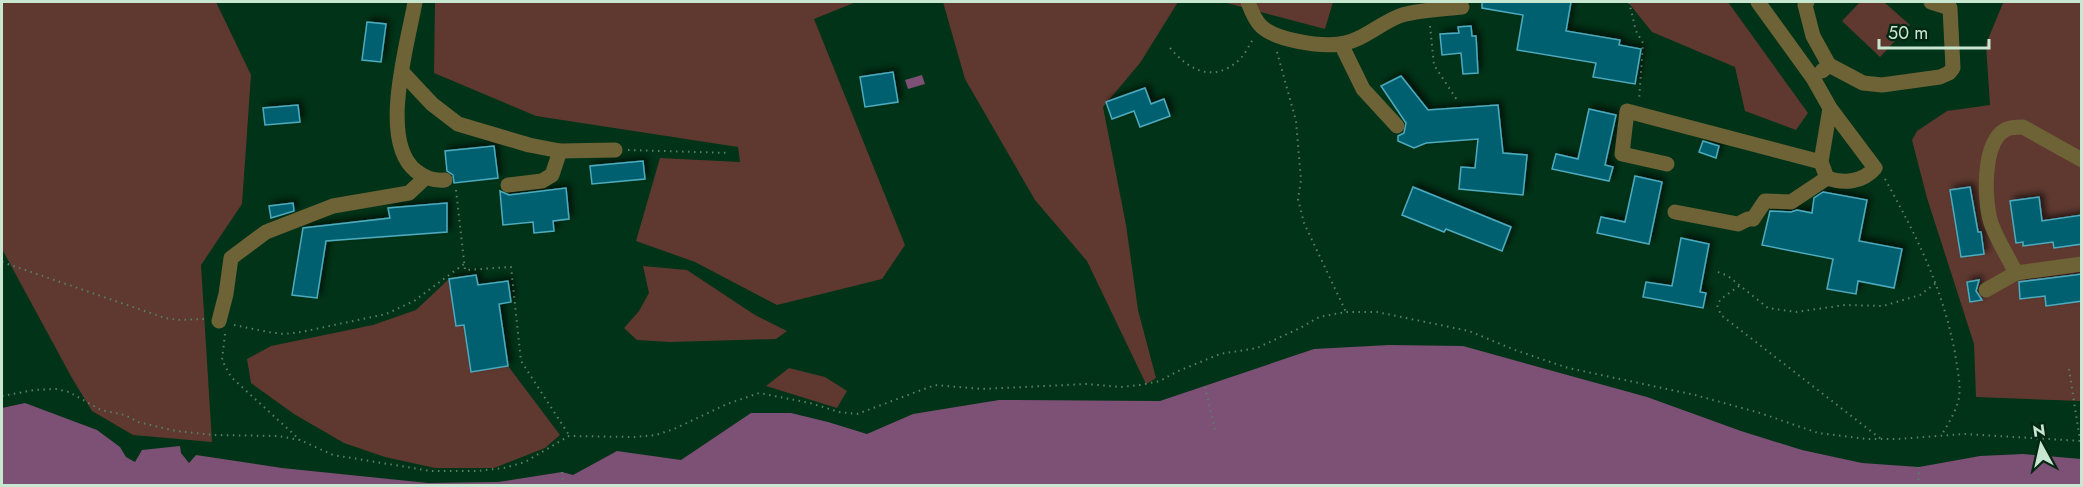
<svg xmlns="http://www.w3.org/2000/svg" width="2083" height="487" viewBox="0 0 2083 487" font-family="Jost,sans-serif">
<defs>
<filter id="shadow"><feDropShadow dx="4" dy="-4" stdDeviation="3" flood-color="#0009"/></filter>
</defs>
<rect width="100%" height="100%" fill="#003317"/>
<g fill="#5f3930">
<polygon points="2,2 216,2 251,75 242,204 201,265 212,442 133,435 92,411 72,378 2,249"/>
<polygon points="435,2 856,2 814,19 905,245 882,279 777,305 695,262 636,241 660,158 740,162 738,147 536,116 434,73"/>
<polygon points="943,2 1178,2 1140,63 1103,107 1126,225 1138,310 1156,378 1146,384 1087,261 1035,200 965,79"/>
<polygon points="1223,2 1333,2 1325,29"/>
<polygon points="1628,2 1728,2 1808,113 1796,130 1745,111 1735,67 1652,32"/>
<polygon points="1860,2 1884,2 1910,25 1880,57 1842,21"/>
<polygon points="2000,2 2081,2 2081,401 1976,397 1974,344 1927,198 1912,140 1917,131 1947,111 1990,105 1986,44 2003,3"/>
<polygon points="643,266 687,270 755,315 787,331 776,339 670,342 637,340 624,328 639,311 649,293"/>
<polygon points="449,279 456,325 464,325 471,372 508,366 560,435 545,448 494,468 435,468 385,457 344,443 294,414 251,383 247,359 271,346 373,325 416,310"/>
<polygon points="789,368 825,377 847,391 837,408 766,386"/>
</g>
<g fill="#7d5075">
<polygon points="922,75 925,84 908,89 905,80"/>
<polygon points="1389,345 1463,346 1647,397 1741,431 1802,450 1862,463 1919,467 1980,456 2023,454 2081,459 2081,485 2,485 2,408 25,403 97,430 120,447 126,457 135,462 142,450 180,446 181,453 189,463 196,455 282,468 428,483 498,482 562,472 573,475 617,451 681,460 751,413 791,413 828,422 867,434 913,414 999,400 1160,401 1314,349"/>
</g>
<g fill="#006070" stroke="#4eabbf" stroke-width="1.5" filter="url(#shadow)">
<polygon points="1482,2 1571,2 1566,31 1620,40 1619,45 1641,49 1635,84 1593,77 1596,63 1517,50 1523,15 1482,8"/>
<polygon points="367,22 386,24 381,62 362,60"/>
<polygon points="1471,26 1472,36 1476,36 1478,73 1463,74 1461,53 1442,55 1440,34 1459,33 1458,27"/>
<polygon points="893,72 898,102 865,107 860,77"/>
<polygon points="1401,76 1428,110 1498,105 1503,153 1527,155 1523,195 1459,189 1461,167 1475,168 1478,139 1426,143 1414,148 1398,141 1398,136 1404,133 1406,123 1381,86"/>
<polygon points="1145,88 1151,104 1164,99 1170,116 1140,127 1134,111 1112,119 1106,102"/>
<polygon points="298,105 300,122 265,125 263,108"/>
<polygon points="1589,109 1616,115 1605,165 1613,167 1609,181 1552,169 1556,154 1578,159"/>
<polygon points="1703,141 1719,146 1716,158 1699,152"/>
<polygon points="494,146 498,178 454,183 453,175 447,171 445,151"/>
<polygon points="643,161 645,179 592,184 590,166"/>
<polygon points="1635,176 1662,182 1649,244 1597,233 1601,217 1625,222"/>
<polygon points="1413,187 1511,227 1502,251 1446,229 1444,232 1402,215"/>
<polygon points="1970,187 1978,232 1981,232 1984,254 1961,257 1950,190"/>
<polygon points="566,188 569,219 553,221 554,231 534,233 533,222 503,225 500,191 509,195"/>
<polygon points="1823,192 1867,200 1859,241 1902,249 1894,288 1858,281 1856,294 1827,289 1833,259 1762,245 1770,211 1791,212 1797,210 1812,213 1814,198"/>
<polygon points="2039,197 2042,221 2082,215 2082,244 2054,248 2053,242 2023,246 2023,242 2016,243 2010,201"/>
<polygon points="293,203 294,211 271,218 269,206"/>
<polygon points="447,203 447,232 326,241 317,298 292,295 303,228 390,218 388,208"/>
<polygon points="1681,238 1709,244 1700,292 1706,293 1703,308 1643,297 1646,282 1672,286"/>
<polygon points="2082,274 2082,301 2046,306 2045,296 2020,299 2019,282"/>
<polygon points="476,275 478,285 508,281 511,302 499,304 508,366 471,372 464,325 456,326 449,279"/>
<polygon points="1979,280 1976,291 1982,300 1970,302 1967,282"/>
</g>
<g fill="none" stroke-linecap="round" stroke-linejoin="round">
<g stroke="#568067" stroke-width="2" stroke-dasharray="1.5 4.5" stroke-linecap="butt">
<polyline points="1629,2 1636,31 1643,43 1639,101"/>
<polyline points="1430,26 1434,65 1457,100"/>
<path d="M 1170,48 C 1189,70 1212,83 1238,61 C 1245,55 1249,45 1254,38"/>
<polyline points="1277,52 1296,121 1301,180 1298,199 1304,223 1346,312"/>
<polyline points="628,150 730,153"/>
<path d="M 1885,179 C 1917,237 1942,286 1955,353 C 1957,367 1961,383 1959,398 C 1956,412 1948,424 1941,436"/>
<polyline points="456,190 465,270 511,267 521,361 569,435"/>
<polyline points="2,262 165,318 181,320 205,319"/>
<polyline points="1718,272 1728,276 1768,308 1796,312 1845,305 1883,306 1920,295 1936,283"/>
<polyline points="1739,286 1721,299 1717,305 1721,315 1881,439"/>
<polyline points="234,325 268,332 284,334 301,332 386,314 414,301 464,264"/>
<polyline points="225,334 222,360 231,377 300,440"/>
<polyline points="2069,369 2080,440"/>
<polyline points="1205,387 1216,434"/>
<polyline points="2,396 34,390 56,389 69,392 101,410 125,415 138,422 176,431 214,435 278,436 300,440 333,455 431,471 477,471 504,468 525,462 569,436 634,437 656,435 674,429 727,404 759,393 810,403 839,412 857,414 935,385 982,389 1087,384 1120,387 1140,385 1160,381 1176,372 1220,354 1257,348 1300,328 1319,317 1346,312 1377,312 1469,331 1515,350 1568,368 1695,395 1760,413 1818,433 1867,439 1898,439 1964,434 2082,441"/>
<polyline points="562,472 564,486"/>
<polyline points="1918,486 1919,467"/>
</g>
<g stroke="#6e6237" stroke-width="15">
<path d="M 415,2 C 408,43 378,141 416,171 C 425,178 433,181 445,180"/>
<path d="M 1248,2 C 1251,10 1254,19 1261,26 C 1275,40 1320,47 1340,44 C 1363,41 1381,22 1402,15 C 1421,10 1443,9 1462,7"/>
<path d="M 1758,2 L 1813,78 L 1830,108 L 1875,168 C 1863,182 1844,184 1827,178 L 1821,162 L 1830,108"/>
<polyline points="1807,2 1805,5 1813,36 1829,65 1822,71"/>
<polyline points="1341,44 1363,89 1397,126"/>
<polyline points="1829,65 1863,83 1882,85 1940,77 1949,73 1953,68 1950,8 1931,2"/>
<polyline points="402,72 432,104 458,124 529,145 560,151 615,150"/>
<path d="M 2082,160 L 2023,127 C 2017,127 2010,127 2005,130 C 1982,143 1984,201 1991,223 C 1997,240 2008,257 2016,273 L 2082,264"/>
<polyline points="1667,164 1622,154 1627,111 1821,162"/>
<polyline points="508,185 542,181 552,175 560,151"/>
<polyline points="1675,212 1738,224 1748,219 1753,219 1765,201 1791,202 1827,178"/>
<polyline points="1986,290 2016,273"/>
<polyline points="219,321 226,294 231,258 266,232 333,206 409,193 425,178"/>
</g>
</g>
<rect width="2083" height="487" fill="none" stroke="#c7e7d0" stroke-width="6"/>
<g transform="translate(2041 445) rotate(352)" stroke="#042713" stroke-width="4.5" paint-order="stroke">
<path d="M0-4.5L10 22L0 15L-10 22Z" fill="#c7e7d0"/>
<text y="-9" font-size="16" font-weight="bold" text-anchor="middle" fill="#c7e7d0">N</text>
</g>
<path d="M1879 39v9h110v-9" fill="none" stroke="#c7e7d0" stroke-width="3"/>
<text x="1888" y="39" font-size="18" fill="#c7e7d0" stroke="#042713" stroke-width="4.5" paint-order="stroke">50 m</text>
</svg>
